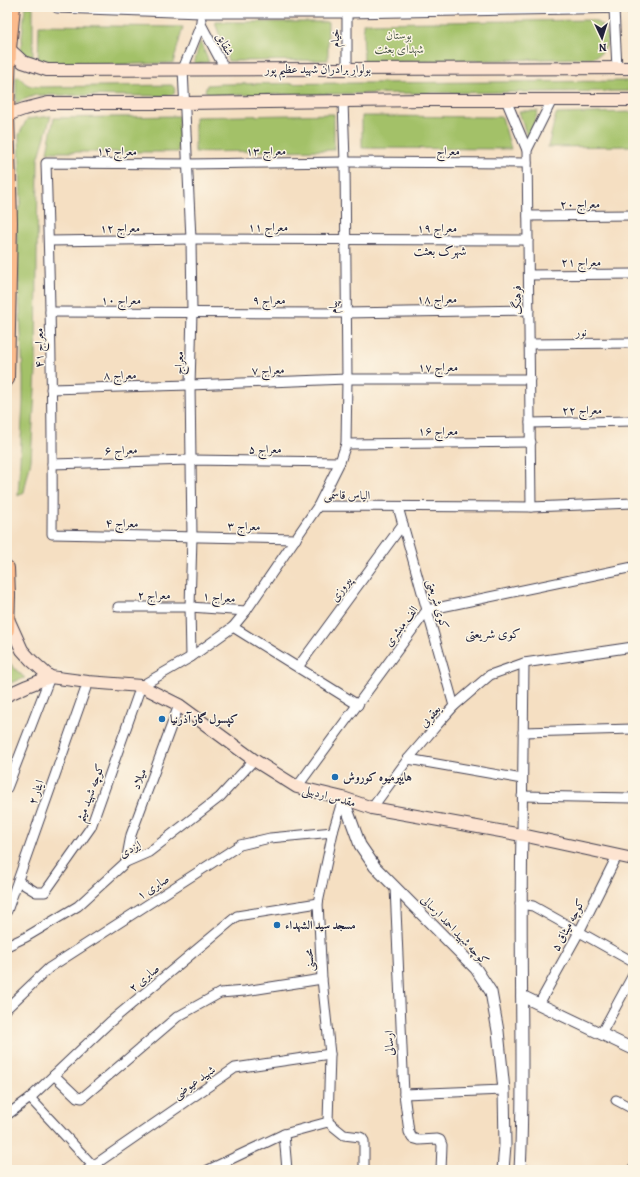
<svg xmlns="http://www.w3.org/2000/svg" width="640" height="1177" viewBox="0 0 640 1177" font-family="Alegreya,Amiri,serif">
<rect width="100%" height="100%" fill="#fcf5e5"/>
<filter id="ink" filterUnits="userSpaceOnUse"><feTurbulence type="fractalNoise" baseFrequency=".025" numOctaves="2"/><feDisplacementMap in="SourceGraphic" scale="8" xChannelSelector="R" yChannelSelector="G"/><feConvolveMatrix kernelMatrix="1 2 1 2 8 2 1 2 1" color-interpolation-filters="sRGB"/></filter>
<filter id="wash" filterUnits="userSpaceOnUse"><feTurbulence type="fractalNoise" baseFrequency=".012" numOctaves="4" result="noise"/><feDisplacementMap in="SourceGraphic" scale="16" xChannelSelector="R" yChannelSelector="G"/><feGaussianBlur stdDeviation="0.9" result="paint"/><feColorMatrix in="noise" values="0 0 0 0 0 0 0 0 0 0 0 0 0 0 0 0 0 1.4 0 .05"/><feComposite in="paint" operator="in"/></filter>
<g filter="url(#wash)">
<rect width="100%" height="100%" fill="#f5dfc2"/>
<g fill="#a3c168" stroke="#627252">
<polygon points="25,7 33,7 33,63 24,57 21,48"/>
<path d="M 591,20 C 613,26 613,50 593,58 L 364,63 L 363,23 Z"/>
<polygon points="215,22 328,22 328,60 228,61"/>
<polygon points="39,25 183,27 173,63 61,66 44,65 38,62"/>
<polygon points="200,41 209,62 194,64"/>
<path d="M 19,76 C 26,86 29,86 41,87 L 172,85 L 175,89 L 174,94 L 168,96 L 36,95 L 20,101 L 16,104 L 16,77 Z"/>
<polygon points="633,81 633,91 229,95 210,95 205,91 207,85 221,84"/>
<polygon points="519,111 538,111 528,141"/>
<polygon points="633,112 633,146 548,147 556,114"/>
<polygon points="334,114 334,150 195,152 195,117"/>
<polygon points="51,116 38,160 36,371 31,460 24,492 18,496 23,402 23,377 16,218 21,201 19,135 27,119"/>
<polygon points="179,116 178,152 47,152 54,118"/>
<polygon points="362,116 502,117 511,149 362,148"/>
<polygon points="7,659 13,667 25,678 7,684"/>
</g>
</g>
<g filter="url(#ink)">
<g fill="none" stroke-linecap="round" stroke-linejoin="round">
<defs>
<g id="minor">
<polyline points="57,7 57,8 201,13 347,13 633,8"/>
<polyline points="347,9 347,69"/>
<polyline points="614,9 617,68"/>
<polyline points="201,20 201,24 225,69"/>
<polyline points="506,100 527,150"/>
<polyline points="528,216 633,215"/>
<polyline points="49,241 191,239 528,240"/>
<polyline points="529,275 633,274"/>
<polyline points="50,312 345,313 529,310"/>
<polyline points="529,344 633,343"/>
<polyline points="51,389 190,385 347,379 530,379"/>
<polyline points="530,423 633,421"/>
<polyline points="346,444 531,442"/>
<polyline points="52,464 190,460 340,462"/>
<polyline points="318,506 340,462 346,444 347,379 345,162 343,101"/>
<polyline points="398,507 454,706"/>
<polyline points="531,507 527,150 552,100"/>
<path d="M 296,539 L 52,534 C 53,410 50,286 46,163 L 188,164 L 345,162 L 527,163"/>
<polyline points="118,607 190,607 246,611"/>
<polyline points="233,627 358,705"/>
<polyline points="191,657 190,607 192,537 190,385 192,312 191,239 183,69 201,24"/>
<polyline points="298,667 403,524"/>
<polyline points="523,732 633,729"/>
<polyline points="408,759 522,779"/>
<polyline points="297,787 427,610 633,567"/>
<polyline points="7,788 50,677"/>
<polyline points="522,796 633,798"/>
<polyline points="372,808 408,759 437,725 454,706 490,675 524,663 633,647"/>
<polyline points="522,835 524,663"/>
<polyline points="126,862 131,835 179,705"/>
<polyline points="18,881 36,892 45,892 48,888 91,827 141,686 191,657 233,627 246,611 318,506 531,507 633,503"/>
<polyline points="395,887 404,1094 409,1132 412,1138 419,1140 437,1139 440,1140 442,1145 441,1170"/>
<polyline points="520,904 533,906 633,962"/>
<polyline points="7,911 88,682"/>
<polyline points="7,946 26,937 78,906 126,862 149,852 220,797 254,760"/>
<polyline points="539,1004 579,932 617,856"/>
<polyline points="7,1008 49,968 240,845 270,838 333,832"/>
<polyline points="601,1034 633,975"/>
<polyline points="54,1075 77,1097 82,1098 177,1017 220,993 245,991 322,979"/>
<polyline points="404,1094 504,1090"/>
<polyline points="30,1098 97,1170"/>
<polyline points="616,1100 633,1109"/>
<polyline points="7,1115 30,1098 110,1022 237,916 318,903"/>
<polyline points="328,1122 344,1135 360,1137 362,1138 364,1141 364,1170"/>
<polyline points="284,1134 287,1170"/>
<polyline points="87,1170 235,1068 330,1054"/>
<polyline points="208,1170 284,1134 328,1122 330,1054 322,979 318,903 333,832 343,798"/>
<polyline points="632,1170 633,1168"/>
</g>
<g id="tertiary">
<polyline points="343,798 360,845 375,867 476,969 491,992 498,1031 504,1090 505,1145 503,1170"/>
<polyline points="522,996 633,1049"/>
<path d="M 520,1170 C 522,1135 522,1101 522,1066 C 522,989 520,912 522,835"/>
</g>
<g id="secondary">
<polyline points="9,49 23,62 47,70 633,68"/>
<polyline points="7,115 24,109 48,103 184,103 426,100 633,100"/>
<polyline points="8,619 22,650 31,660 50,677"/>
<polyline points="7,695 27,686 50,677 88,682 141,686 179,705 254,760 297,787 343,798 372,808 522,835 633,859"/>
</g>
<g id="trunk">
<polyline points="7,114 9,49 13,7"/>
<polyline points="7,115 10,222 7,379"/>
<polyline points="7,568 8,595"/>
<polyline points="7,590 8,595 7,630"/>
</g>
</defs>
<use href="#minor" stroke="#423e4f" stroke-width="11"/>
<use href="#tertiary" stroke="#423e4f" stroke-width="13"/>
<use href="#secondary" stroke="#423e4f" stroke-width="14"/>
<use href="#trunk" stroke="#423e4f" stroke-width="16"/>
<use href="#minor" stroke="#fff" stroke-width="9"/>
<use href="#tertiary" stroke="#fff" stroke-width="11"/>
<use href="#secondary" stroke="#fde4d1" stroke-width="12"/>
<use href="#trunk" stroke="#fbbb8c" stroke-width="14"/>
</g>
</g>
<g fill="#1f6fb2" stroke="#fcf5e5" stroke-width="1.5">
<circle cx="162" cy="719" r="4"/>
<circle cx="335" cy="777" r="4"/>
<circle cx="277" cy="925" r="4"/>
</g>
<g text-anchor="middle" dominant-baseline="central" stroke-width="3" stroke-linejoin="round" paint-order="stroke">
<g font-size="12" fill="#4f5a4b" stroke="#fcf5e5">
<text x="399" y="35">بوستان<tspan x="399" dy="14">شهدای بعثت</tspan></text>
</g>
<g font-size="12" fill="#22223b" stroke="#fcf5e5">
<text transform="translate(335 38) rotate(-90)">خیام</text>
<text transform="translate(225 44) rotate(62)">شقایق</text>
<text x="318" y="69">بولوار برادران شهید عظیم‌ پور</text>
<text transform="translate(117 151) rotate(1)">معراج ۱۴</text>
<text transform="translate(266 151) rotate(-1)">معراج ۱۳</text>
<text x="448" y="151">معراج</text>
<text transform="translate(580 204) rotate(-1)">معراج ۲۰</text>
<text x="268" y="227">معراج ۱۱</text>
<text transform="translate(120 228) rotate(-1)">معراج ۱۲</text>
<text x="437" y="228">معراج ۱۹</text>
<text x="581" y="262">معراج ۲۱</text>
<text transform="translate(437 299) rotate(-1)">معراج ۱۸</text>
<text x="121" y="300">معراج ۱۰</text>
<text x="269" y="300">معراج ۹</text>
<text transform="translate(517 300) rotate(-91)">فرهنگ</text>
<text transform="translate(333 307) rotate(-90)">پیام</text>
<text transform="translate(581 332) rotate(-1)">نور</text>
<text transform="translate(39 348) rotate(-90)">معراج ۴۱</text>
<text transform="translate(179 363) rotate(-88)">معراج</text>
<text x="438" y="367">معراج ۱۷</text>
<text transform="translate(268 370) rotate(-2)">معراج ۷</text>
<text transform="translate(120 375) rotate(-1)">معراج ۸</text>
<text transform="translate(582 410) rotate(-1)">معراج ۲۲</text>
<text x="438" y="431">معراج ۱۶</text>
<text x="265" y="449">معراج ۵</text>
<text transform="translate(121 450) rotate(-2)">معراج ۶</text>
<text transform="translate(347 495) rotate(1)">الیاس قاسمی</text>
<text transform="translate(122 523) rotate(1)">معراج ۴</text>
<text transform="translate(244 526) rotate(1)">معراج ۳</text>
<text transform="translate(341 589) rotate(-54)">پیروزی</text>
<text x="154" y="595">معراج ۲</text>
<text transform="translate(219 597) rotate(5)">معراج ۱</text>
<text transform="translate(438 604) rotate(74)">کوی شریعتی</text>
<text transform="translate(401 626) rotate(-53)">الف مبشری</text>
<text transform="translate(430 716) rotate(-48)">یعقوبی</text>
<text transform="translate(139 779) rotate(-69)">میلاد</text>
<text transform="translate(36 792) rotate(-71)">ایثار ۲</text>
<text transform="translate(90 793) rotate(-70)">کوچه شهید میثم</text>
<text transform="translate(329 796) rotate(15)">مقدس اردبیلی</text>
<text transform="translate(130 849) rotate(-28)">ایزدی</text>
<text transform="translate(153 887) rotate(-33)">صابری ۱</text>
<text transform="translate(568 925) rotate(-62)">کوچه میثاق ۵</text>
<text transform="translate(455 930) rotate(46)">کوچه شهید احمد ارسالی</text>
<text transform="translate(309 960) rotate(-93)">محسنی</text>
<text transform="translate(144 978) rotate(-40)">صابری ۲</text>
<text transform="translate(389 1043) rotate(-92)">ارسالی</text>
<text transform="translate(194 1082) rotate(-35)">شهید عیوضی</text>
</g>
<g font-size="12" font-weight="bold" fill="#22223b" stroke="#fcf5e5" text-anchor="start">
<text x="170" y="719">کپسول گاز آذرنیا</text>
<text x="343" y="777">هایپرمیوه کوروش</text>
<text x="285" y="925">مسجد سید الشهداء</text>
</g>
<g font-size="13" fill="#22223b" stroke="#fcf5e5">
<text x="440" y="250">شهرک بعثت</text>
<text x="493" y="633">کوی شریعتی</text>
</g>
</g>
<rect width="640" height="1177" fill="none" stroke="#fcf5e5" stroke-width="24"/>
<g transform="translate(602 38) rotate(176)" stroke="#fcf5e5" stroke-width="3" paint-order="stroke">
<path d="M0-3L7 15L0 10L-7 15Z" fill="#22223b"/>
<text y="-6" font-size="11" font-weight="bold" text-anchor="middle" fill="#22223b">N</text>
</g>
</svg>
